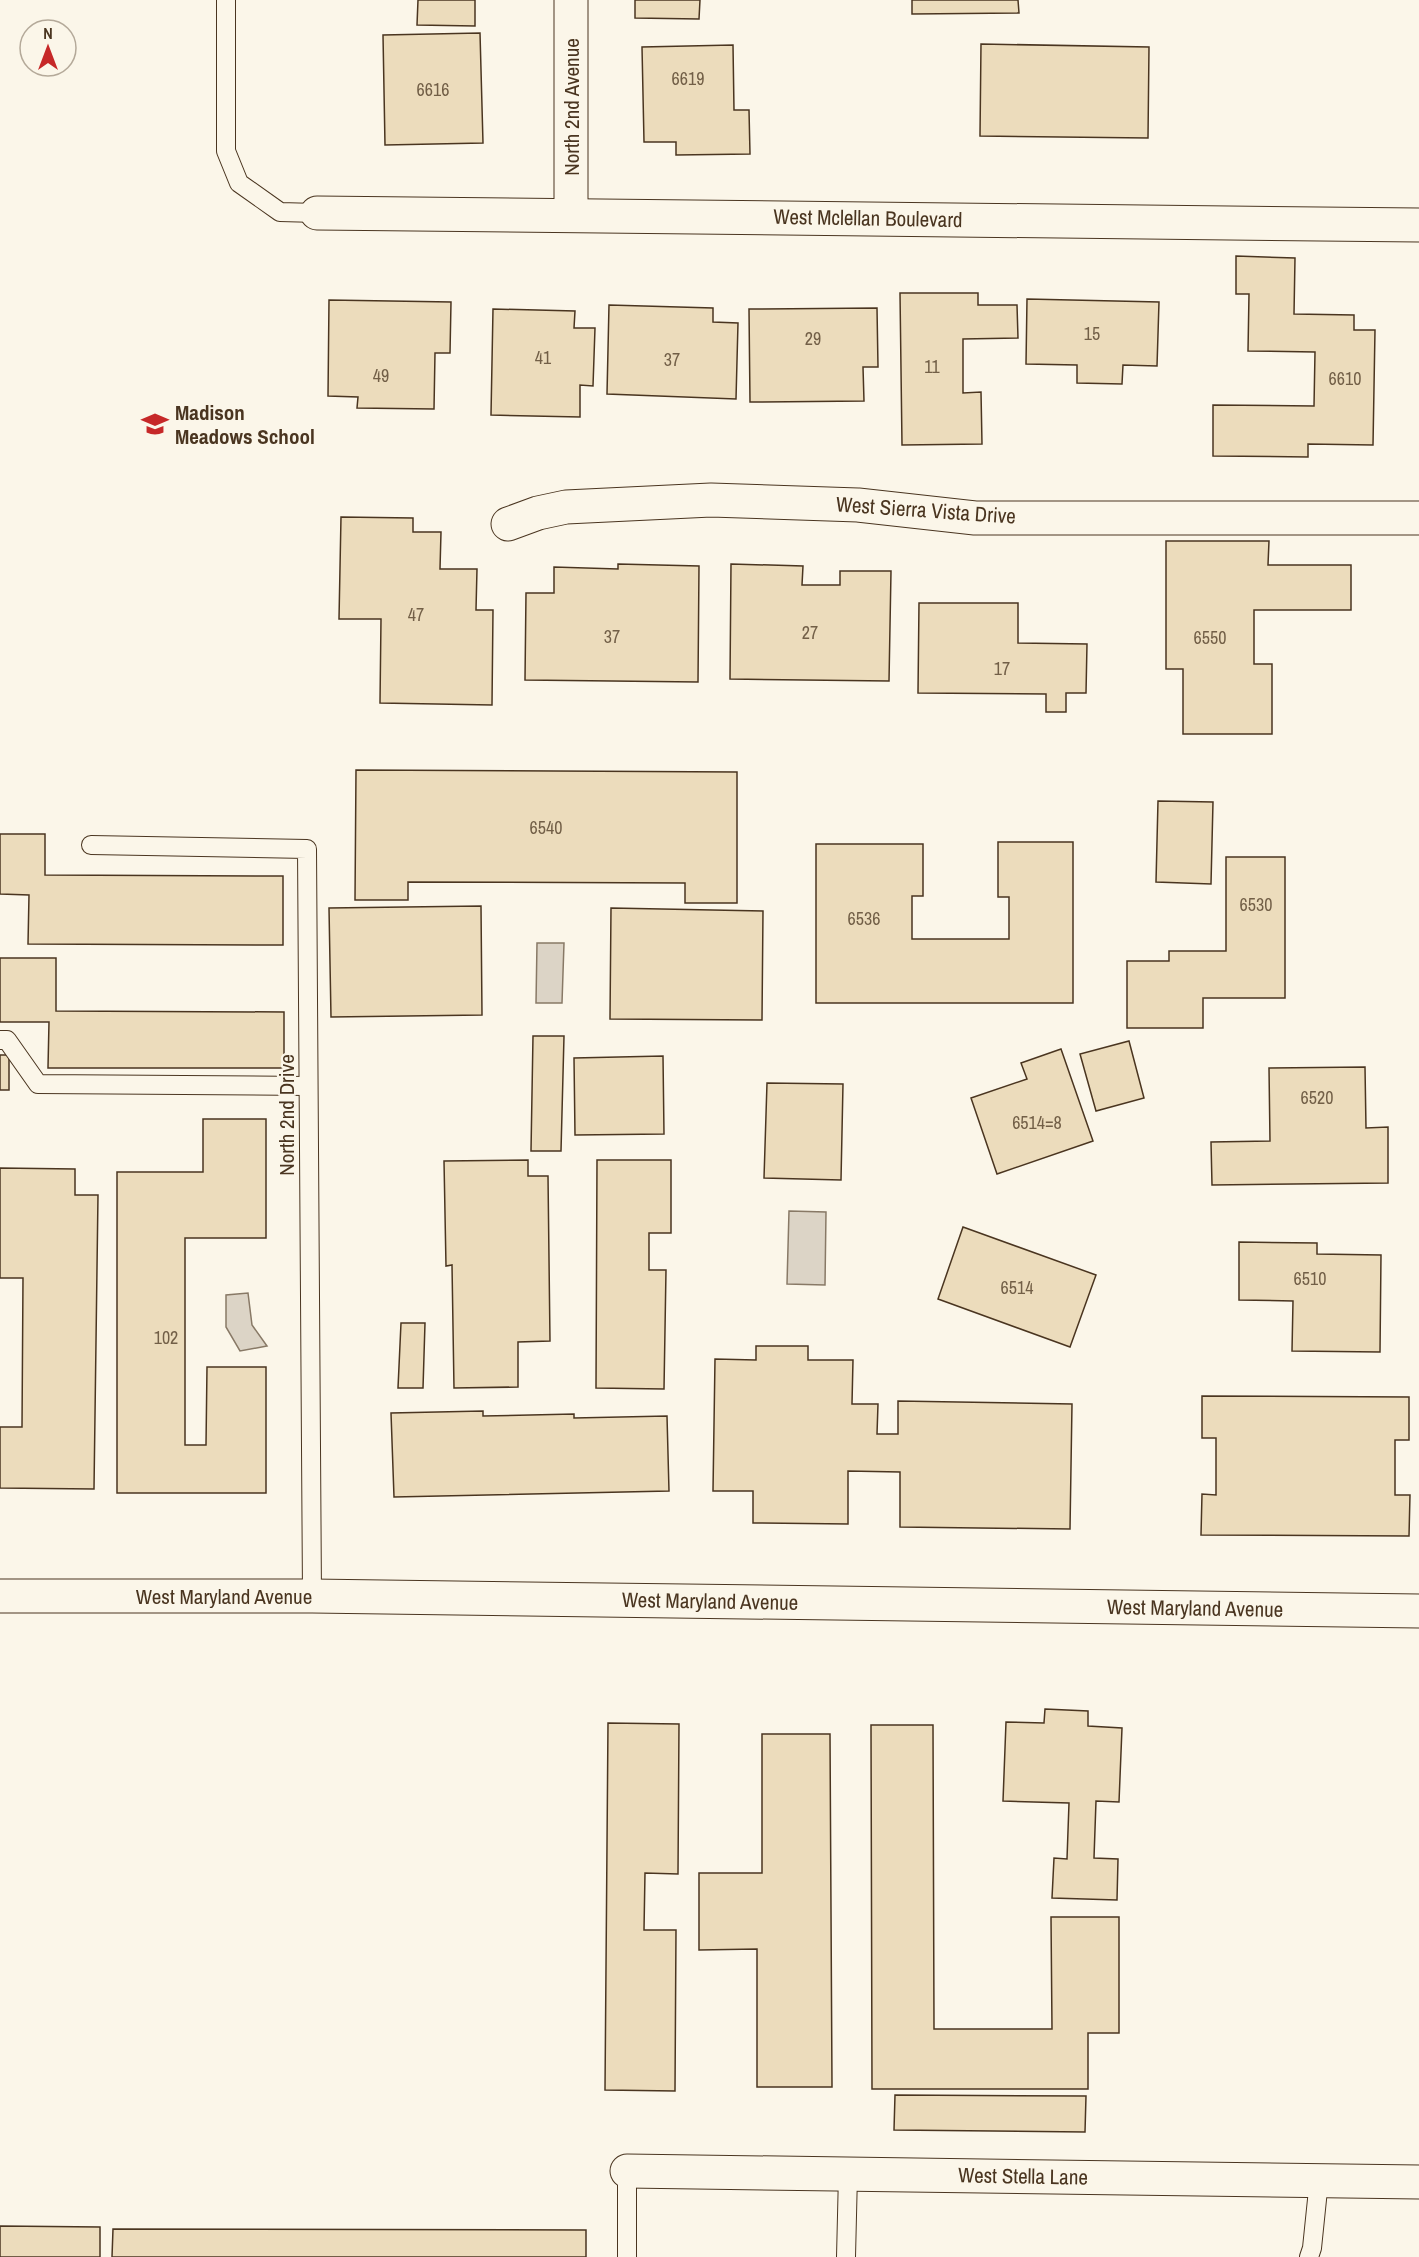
<svg xmlns="http://www.w3.org/2000/svg" width="1419" height="2257" viewBox="0 0 1419 2257" font-family="'Archivo Narrow',sans-serif">
<rect width="100%" height="100%" fill="#fbf6e9"/>
<g fill="#dcd4c6" stroke="#887966" stroke-width="1.5">
<polygon points="537,943 564,943 562,1003 536,1003"/>
<polygon points="789,1211 826,1212 825,1285 787,1284"/>
<polygon points="248,1293 252,1325 267,1346 240,1351 226,1327 226,1295"/>
</g>
<g fill="#ecdcbc" stroke="#4a3520" stroke-width="1.5">
<polygon points="418,0 475,0 475,26 417,25"/>
<polygon points="635,0 700,0 699,19 635,18"/>
<polygon points="912,0 1018,0 1019,13 912,14"/>
<polygon points="480,33 483,143 385,145 383,35"/>
<polygon points="981,44 1149,47 1148,138 980,136"/>
<polygon points="733,45 734,110 749,110 750,154 676,155 676,142 644,142 642,47"/>
<polygon points="1236,256 1295,258 1294,314 1354,315 1354,330 1375,330 1373,445 1308,444 1308,457 1213,456 1213,405 1314,406 1315,352 1248,351 1249,294 1236,294"/>
<polygon points="900,293 978,293 978,305 1017,305 1018,338 963,339 963,393 981,392 982,444 902,445"/>
<polygon points="1027,299 1159,302 1157,366 1123,365 1122,384 1077,383 1077,365 1026,364"/>
<polygon points="329,300 451,302 450,353 435,353 434,409 357,408 358,397 328,396"/>
<polygon points="609,305 713,308 713,322 738,323 736,399 607,394"/>
<polygon points="877,308 878,367 863,367 864,401 750,402 749,309"/>
<polygon points="493,309 575,311 574,328 595,328 593,386 580,385 580,417 491,415"/>
<polygon points="341,517 413,518 413,532 441,532 440,569 477,569 476,610 493,610 492,705 380,703 381,619 339,619"/>
<polygon points="1166,541 1269,541 1268,565 1351,565 1351,610 1254,610 1254,664 1272,664 1272,734 1183,734 1183,669 1166,669"/>
<polygon points="618,564 699,566 698,682 525,680 526,593 554,593 554,567 618,569"/>
<polygon points="731,564 803,566 802,585 840,585 840,571 891,571 889,681 730,679"/>
<polygon points="919,603 1018,603 1018,643 1087,644 1086,693 1066,693 1066,712 1046,712 1046,694 918,693"/>
<polygon points="356,770 737,772 737,903 685,903 685,883 408,882 408,900 355,900"/>
<polygon points="1158,801 1213,802 1211,884 1156,882"/>
<polygon points="0,834 45,834 45,875 283,876 283,945 28,944 29,895 0,894"/>
<polygon points="998,842 1073,842 1073,1003 816,1003 816,844 923,844 923,896 912,896 912,939 1009,939 1009,897 998,897"/>
<polygon points="1226,857 1285,857 1285,998 1203,998 1203,1028 1127,1028 1127,961 1169,961 1169,951 1226,951"/>
<polygon points="481,906 482,1015 331,1017 329,908"/>
<polygon points="611,908 763,911 762,1020 610,1019"/>
<polygon points="0,958 56,958 56,1011 284,1012 284,1068 48,1068 49,1022 0,1022"/>
<polygon points="533,1036 564,1036 561,1151 531,1151"/>
<polygon points="1129,1041 1144,1098 1096,1111 1080,1054"/>
<polygon points="1061,1049 1093,1141 997,1174 971,1098 1027,1079 1021,1063"/>
<rect x="0" y="1055" width="9" height="35"/>
<polygon points="663,1056 664,1134 575,1135 574,1058"/>
<polygon points="1365,1067 1366,1128 1388,1127 1388,1183 1212,1185 1211,1142 1270,1141 1269,1068"/>
<polygon points="767,1083 843,1084 841,1180 764,1178"/>
<polygon points="203,1119 266,1119 266,1238 185,1238 185,1445 206,1445 207,1367 266,1367 266,1493 117,1493 117,1172 203,1172"/>
<polygon points="528,1160 528,1176 548,1176 550,1341 518,1342 518,1387 454,1388 452,1265 446,1266 444,1161"/>
<polygon points="597,1160 671,1160 671,1233 649,1233 649,1270 666,1270 664,1389 596,1388"/>
<polygon points="0,1168 75,1169 75,1195 98,1195 94,1489 0,1488 0,1427 22,1427 23,1278 0,1278"/>
<polygon points="963,1227 1096,1275 1070,1347 938,1299"/>
<polygon points="1239,1242 1317,1243 1317,1254 1381,1255 1380,1352 1292,1351 1293,1301 1239,1300"/>
<polygon points="401,1323 425,1323 423,1388 398,1388"/>
<polygon points="756,1346 808,1346 808,1360 853,1360 852,1404 878,1404 877,1434 898,1434 898,1401 1072,1404 1070,1529 900,1527 900,1472 848,1471 848,1524 753,1523 753,1491 713,1491 715,1359 756,1360"/>
<polygon points="1202,1396 1409,1397 1409,1440 1395,1440 1395,1495 1410,1495 1409,1536 1201,1535 1202,1494 1216,1495 1216,1438 1202,1438"/>
<polygon points="483,1411 483,1416 574,1414 574,1418 667,1416 669,1491 394,1497 391,1413"/>
<polygon points="1045,1709 1088,1711 1088,1726 1122,1728 1119,1802 1096,1801 1094,1858 1118,1859 1117,1900 1052,1898 1054,1858 1067,1859 1069,1803 1003,1801 1006,1722 1044,1723"/>
<polygon points="608,1723 679,1724 678,1874 645,1873 644,1930 676,1930 675,2091 605,2090"/>
<polygon points="871,1725 933,1725 934,2029 1052,2029 1051,1917 1119,1917 1119,2033 1088,2033 1088,2089 872,2089"/>
<polygon points="762,1734 830,1734 832,2087 757,2087 757,1949 699,1950 699,1873 762,1873"/>
<polygon points="895,2095 1086,2096 1085,2132 894,2130"/>
<polygon points="0,2226 100,2227 100,2257 0,2257"/>
<polygon points="113,2229 586,2230 586,2257 112,2257"/>
</g>
<g fill="none" stroke-linecap="round" stroke-linejoin="round">
<defs>
<g id="service">
<polyline points="226,0 226,151 239,183 280,212 317,213"/>
<polyline points="91,845 307,849 312,1596"/>
<polyline points="0,1040 7,1040 38,1084 308,1086"/>
<polyline points="627,2257 627,2171"/>
<polyline points="846,2257 848,2174"/>
<polyline points="1309,2257 1312,2248 1319,2180"/>
</g>
<g id="minor">
<polyline points="317,213 1419,225"/>
<polyline points="571,214 571,0"/>
<polyline points="508,524 538,513 566,507 711,500 858,505 975,518 1419,518"/>
<polyline points="627,2171 1419,2182"/>
</g>
<polyline id="tertiary" points="0,1596 312,1596 1419,1611"/>
</defs>
<use href="#service" stroke="#4a3520" stroke-width="20"/>
<use href="#minor" stroke="#4a3520" stroke-width="35"/>
<use href="#tertiary" stroke="#4a3520" stroke-width="35"/>
<use href="#service" stroke="#fbf6e9" stroke-width="18"/>
<use href="#minor" stroke="#fbf6e9" stroke-width="33"/>
<use href="#tertiary" stroke="#fbf6e9" stroke-width="33"/>
</g>
<defs>
<symbol id="school-bare" viewBox="-9 -9 18 18"><path d="M0-5L7-2L0 1L-7-2ZM-4 1L0 2.5L4 1V4Q0 6-4 4Z" fill="#c62828" stroke="#fbf6e9" stroke-width="2.5" paint-order="stroke"/></symbol>
</defs>
<g fill-rule="evenodd">
<use href="#school-bare" x="136" y="405" width="38" height="38"/>
</g>
<g text-anchor="middle" dominant-baseline="central" stroke-width="4.5" stroke-linejoin="round" paint-order="stroke">
<g font-size="18" fill="#725f47">
<text x="688" y="78">6619</text>
<text x="433" y="89">6616</text>
<text x="1092" y="333">15</text>
<text x="813" y="338">29</text>
<text x="543" y="357">41</text>
<text x="672" y="359">37</text>
<text x="932" y="366">11</text>
<text x="381" y="375">49</text>
<text x="1345" y="378">6610</text>
<text x="416" y="614">47</text>
<text x="810" y="632">27</text>
<text x="612" y="636">37</text>
<text x="1210" y="637">6550</text>
<text x="1002" y="668">17</text>
<text x="546" y="827">6540</text>
<text x="1256" y="904">6530</text>
<text x="864" y="918">6536</text>
<text x="1317" y="1097">6520</text>
<text x="1037" y="1122">6514=8</text>
<text x="1310" y="1278">6510</text>
<text x="1017" y="1287">6514</text>
<text x="166" y="1337">102</text>
</g>
<g font-size="21" fill="#4a3520" stroke="#fbf6e9">
<text transform="translate(571 107) rotate(-90)">North 2nd Avenue</text>
<text transform="translate(868 218) rotate(1)">West Mclellan Boulevard</text>
<text transform="translate(926 510) rotate(4)">West Sierra Vista Drive</text>
<text transform="translate(286 1115) rotate(-90)">North 2nd Drive</text>
<text x="224" y="1596">West Maryland Avenue</text>
<text transform="translate(710 1601) rotate(1)">West Maryland Avenue</text>
<text transform="translate(1195 1608) rotate(1)">West Maryland Avenue</text>
<text transform="translate(1023 2176) rotate(1)">West Stella Lane</text>
</g>
<g font-size="21" font-weight="bold" fill="#4a3520" stroke="#fbf6e9" text-anchor="start">
<text x="175" y="412">Madison<tspan x="175" dy="24">Meadows School</tspan></text>
</g>
</g>
<g transform="translate(48 48)"><circle r="28" fill="#fbf6e9" stroke="#b4a999" stroke-width="1.5"/>
<path d="M0-4.5L10 22L0 15L-10 22Z" fill="#c62828"/>
<text y="-9" font-size="16" font-weight="bold" text-anchor="middle" fill="#4a3520">N</text>
</g>
</svg>
